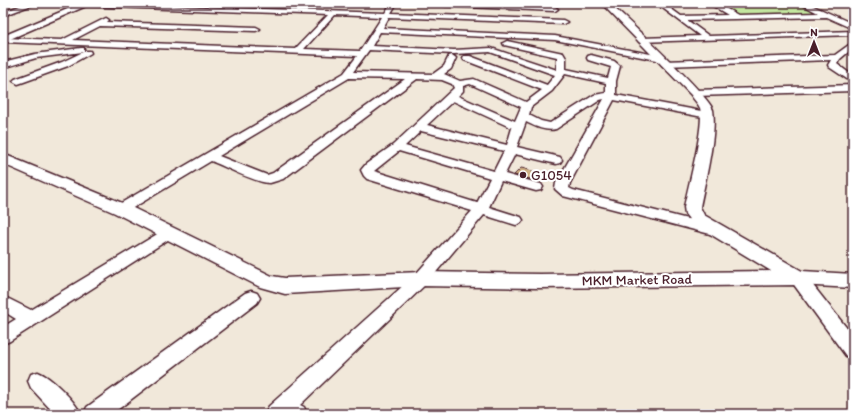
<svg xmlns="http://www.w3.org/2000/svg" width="856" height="417" viewBox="0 0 856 417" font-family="Itim,sans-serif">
<rect width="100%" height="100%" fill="#f1e8da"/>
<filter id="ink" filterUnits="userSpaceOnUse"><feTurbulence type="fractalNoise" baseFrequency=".025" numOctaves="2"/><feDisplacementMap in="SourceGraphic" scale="8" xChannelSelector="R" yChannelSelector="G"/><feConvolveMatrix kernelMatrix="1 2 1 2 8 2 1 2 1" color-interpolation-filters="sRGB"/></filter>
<g filter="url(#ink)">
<polygon fill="#c3e69f" stroke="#868265" points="716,3 797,3 818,13 736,15"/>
<polygon fill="#d1b285" stroke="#4a1f2b" points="521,168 526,169 535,172 530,179 514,175"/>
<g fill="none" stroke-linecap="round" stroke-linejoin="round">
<defs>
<g id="minor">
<polygon points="28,3 37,3 3,16 3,12"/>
<path d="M 84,3 L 385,13 L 391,3 L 397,3 L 391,13 L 563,20 L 567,22 L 563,24 L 389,17 L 383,28 L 555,36 L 661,56 L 664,57 L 664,61 L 835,55 L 853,42 L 853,48 L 840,59 L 837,64 L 853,76 L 853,83 L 829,67 L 828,65 L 831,60 L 665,66 L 662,65 L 661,63 L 662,61 L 555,40 L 380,32 L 372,46 L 454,50 L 491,48 L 557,70 L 557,57 L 504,45 L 503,43 L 507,41 L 563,53 L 566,58 L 566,69 L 608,78 L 611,67 L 588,60 L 587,58 L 588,56 L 591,55 L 614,61 L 620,66 L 616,81 L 616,95 L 712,113 L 713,115 L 708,118 L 614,100 L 570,183 L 569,188 L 573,190 L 719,227 L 721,230 L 719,233 L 714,235 L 563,196 L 555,189 L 556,183 L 604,99 L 600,100 L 556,129 C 546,132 534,126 526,122 L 517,147 L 560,157 L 562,160 L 560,163 L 556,164 L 515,154 L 505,174 L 541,184 L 543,187 L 541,190 L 536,191 L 501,181 L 489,207 L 521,217 L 523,220 L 521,223 L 516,225 L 484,215 L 427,283 L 300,405 L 304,407 L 307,414 L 265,414 L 269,406 L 415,275 L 472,211 L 367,179 L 364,176 L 361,170 L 366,164 L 393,145 L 454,88 L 452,84 L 442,80 L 417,79 L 283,179 C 279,180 274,182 270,183 C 258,184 224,166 211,161 L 126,212 L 121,213 L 116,212 L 114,209 L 116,206 L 344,73 L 357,56 L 3,42 L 3,38 L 62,40 L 106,18 L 109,20 L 107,22 L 256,27 L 260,29 L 256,31 L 100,26 L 73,40 L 295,49 L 328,15 L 86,6 L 84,5 ZM 335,15 L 382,17 L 360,51 L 304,49 ZM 369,50 L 454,54 L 490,52 L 555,75 L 547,85 L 470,56 L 464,56 L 463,58 L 464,60 L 542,90 L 526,102 L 474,79 L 460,81 L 444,74 L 451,69 L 456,58 L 452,55 L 449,56 L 444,66 L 433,74 L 353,72 ZM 565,74 L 606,83 L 606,93 L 594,95 L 550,123 L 541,121 L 529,115 L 531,107 L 552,91 ZM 349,78 L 405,79 L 273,173 L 267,175 L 219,156 ZM 470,84 L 521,107 L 515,121 L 458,96 L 463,91 L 463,86 ZM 453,101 L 512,128 L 507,145 L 427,125 ZM 421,131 L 504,151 L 494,171 L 405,146 ZM 399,151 L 490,178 L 477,203 L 374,171 Z"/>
<polygon points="447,3 555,7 558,9 555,11 445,6 444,5"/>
<polygon points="656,3 663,3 681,16 728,15 708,3 716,3 738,15 818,13 799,3 807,3 853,24 853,29 826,17 687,20 709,36 853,31 853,35 639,42 638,40 642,38 700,36"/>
<polygon points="848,3 853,3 853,6"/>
<polygon points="81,48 84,48 84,51 90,51 91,53 68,66 21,83 18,84 13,81 15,79 62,62 83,52 36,58 3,68 3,62 35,54"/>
<polygon points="853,85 853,91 695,96 690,93 695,90"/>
<polygon points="169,228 174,230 176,233 174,236 10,341 3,344 3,327 16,319 3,311 3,296 31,310 164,230"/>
<polygon points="798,272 804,274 853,336 853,358 846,356 792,282 790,278 792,274"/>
<polygon points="251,291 257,293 260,298 257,303 112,414 84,414 87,407 245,293"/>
<path d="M 38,372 C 51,377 75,401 81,414 L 55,414 L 31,388 L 28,381 L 31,374 Z"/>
</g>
<g id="tertiary">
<polygon points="82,3 93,3 3,42 3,36"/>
<path d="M 601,3 L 609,3 C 626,19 709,95 713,110 C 717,133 705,182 700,207 L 704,215 L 802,271 L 853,274 L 853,288 L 798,285 L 540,288 L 421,286 L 285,294 L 260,287 L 115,213 L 3,164 L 3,155 L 8,156 L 127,205 L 272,276 L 285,278 L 421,272 L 540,274 L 771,271 L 692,223 L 685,214 L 684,207 C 688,187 705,125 700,108 C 698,103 693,99 691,95 Z"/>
</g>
</defs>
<use href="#minor" stroke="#4a1f2b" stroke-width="3"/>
<use href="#tertiary" stroke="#4a1f2b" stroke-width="3"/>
<use href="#minor" fill="#fff" fill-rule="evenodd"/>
<use href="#tertiary" fill="#fff" fill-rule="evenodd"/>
</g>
</g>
<circle fill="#4a1f2b" stroke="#fff" stroke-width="1.5" cx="523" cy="175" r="4"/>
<g text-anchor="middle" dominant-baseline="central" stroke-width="4" stroke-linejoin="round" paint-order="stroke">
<g font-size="14" fill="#4a1f2b" stroke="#fff" text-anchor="start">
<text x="531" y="175">G1054</text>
</g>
<g font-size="14" fill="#4a1f2b" stroke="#fff">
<text transform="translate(637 280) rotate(-1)">MKM Market Road</text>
</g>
</g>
<rect width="856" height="417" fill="none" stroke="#fff" stroke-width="16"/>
<rect x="8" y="8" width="840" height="401" fill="none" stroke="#4a1f2b" stroke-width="1.5" filter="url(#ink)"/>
<g transform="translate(814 42)" stroke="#ffffff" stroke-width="3" paint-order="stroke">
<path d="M0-3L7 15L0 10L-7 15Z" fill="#4a1f2b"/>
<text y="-6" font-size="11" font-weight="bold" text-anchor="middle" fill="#4a1f2b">N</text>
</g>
</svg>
